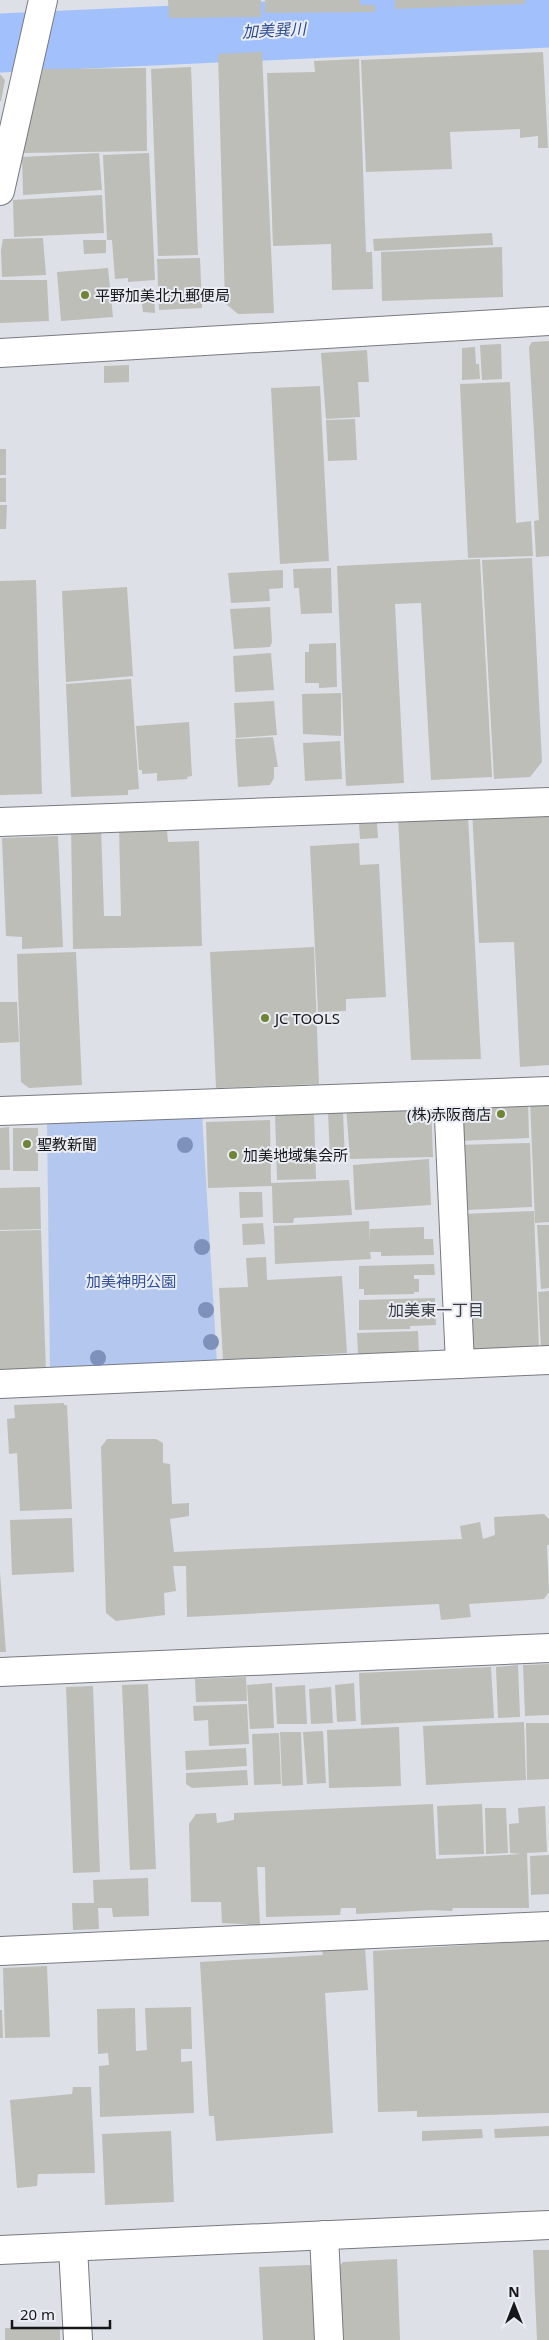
<svg xmlns="http://www.w3.org/2000/svg" width="549" height="2340" viewBox="0 0 549 2340" font-family="'Noto Sans','Noto Sans JP',sans-serif">
<rect width="100%" height="100%" fill="#dde0e7"/>
<polygon fill="#b3c7ef" points="202,1114 217,1362 50,1371 47,1120"/>
<g fill="none" stroke-linecap="round" stroke-linejoin="round">
<polyline stroke="#a2c0fc" stroke-width="59" points="0,43 549,18"/>
</g>
<g fill="#bcbeb7">
<polygon points="168,0 261,0 261,17 169,18"/>
<polygon points="265,0 360,0 360,5 375,5 375,12 265,13"/>
<polygon points="395,0 525,0 525,4 395,9"/>
<polygon points="262,52 274,313 238,314 225,303 218,54"/>
<polygon points="543,52 548,148 538,148 538,136 520,138 520,129 450,132 452,169 366,172 361,60"/>
<polygon points="359,59 366,252 372,252 373,289 332,290 331,244 273,246 267,73 315,72 314,61"/>
<polygon points="191,67 198,255 158,256 151,69"/>
<polygon points="146,68 147,151 22,153 43,69"/>
<polygon points="0,74 5,80 1,101 0,101"/>
<polygon points="99,153 102,190 23,195 22,157"/>
<polygon points="149,153 155,280 128,282 128,278 115,279 112,240 107,240 103,155"/>
<polygon points="102,195 104,233 14,237 13,200"/>
<polygon points="492,233 493,245 374,251 373,239"/>
<polygon points="43,238 46,275 2,277 1,250 3,239"/>
<polygon points="83,240 106,240 106,253 84,254"/>
<polygon points="502,247 503,297 382,301 381,252"/>
<polygon points="200,258 202,308 159,310 157,259"/>
<polygon points="108,268 113,317 61,321 57,272"/>
<polygon points="0,280 47,280 49,321 0,323"/>
<polygon points="154,290 155,313 143,312 140,292"/>
<polygon points="549,341 549,556 536,557 534,521 539,520 529,347 532,342"/>
<polygon points="501,344 502,379 482,380 480,345"/>
<polygon points="475,347 476,364 479,364 480,379 462,380 462,348"/>
<polygon points="367,350 369,382 358,382 360,417 326,419 321,353"/>
<polygon points="129,365 129,382 104,383 104,366"/>
<polygon points="510,382 516,523 531,521 533,556 468,558 460,384"/>
<polygon points="320,386 329,561 280,564 271,388"/>
<polygon points="355,419 357,460 328,461 326,420"/>
<rect x="0" y="449" width="6" height="26"/>
<rect x="0" y="478" width="6" height="24"/>
<polygon points="0,505 7,505 6,529 0,529"/>
<polygon points="532,558 542,762 530,777 494,779 482,560"/>
<polygon points="480,559 492,777 431,780 421,603 395,604 404,783 346,786 337,566"/>
<polygon points="331,568 332,613 301,614 299,588 294,588 293,569"/>
<polygon points="283,570 283,588 269,589 270,601 231,603 228,573"/>
<polygon points="36,580 42,794 0,795 0,581"/>
<polygon points="127,587 133,676 66,682 62,591"/>
<polygon points="270,607 272,642 270,647 234,649 230,609"/>
<polygon points="336,643 337,687 319,688 319,683 305,683 305,652 309,652 309,644"/>
<polygon points="271,653 274,690 235,692 233,656"/>
<polygon points="131,679 139,789 128,790 128,795 71,797 66,684"/>
<polygon points="341,693 341,736 303,734 302,694"/>
<polygon points="274,701 277,735 236,738 234,703"/>
<polygon points="189,722 192,776 187,777 188,779 157,781 157,773 142,774 142,770 139,770 136,726"/>
<polygon points="273,737 278,767 274,767 274,778 270,785 238,787 235,739"/>
<polygon points="340,741 342,779 305,781 303,743"/>
<polygon points="549,807 549,1065 520,1067 514,942 479,943 472,810"/>
<polygon points="468,816 481,1059 411,1060 398,818"/>
<polygon points="377,823 378,838 360,839 359,824"/>
<polygon points="71,827 101,827 104,916 121,916 119,827 149,827 149,831 167,831 168,842 199,841 202,946 73,949"/>
<polygon points="58,836 63,947 22,949 22,937 6,936 2,838"/>
<polygon points="359,843 360,865 379,864 386,997 346,999 346,1011 318,1012 310,846"/>
<polygon points="314,947 319,1084 216,1088 210,952"/>
<polygon points="76,952 82,1085 29,1088 21,1082 17,954"/>
<polygon points="0,1002 17,1002 19,1042 0,1043"/>
<polygon points="528,1098 529,1138 459,1141 457,1110 464,1101"/>
<polygon points="549,1098 549,1222 535,1223 530,1099"/>
<polygon points="431,1102 433,1157 350,1159 346,1106"/>
<polygon points="314,1112 316,1179 277,1180 275,1113"/>
<polygon points="328,1112 343,1112 345,1160 330,1161"/>
<polygon points="270,1120 271,1183 349,1180 352,1215 294,1218 293,1223 273,1223 272,1186 208,1188 206,1122"/>
<polygon points="9,1127 10,1170 0,1170 0,1128"/>
<rect x="13" y="1128" width="25" height="43"/>
<polygon points="530,1143 532,1207 467,1210 466,1180 461,1180 459,1145"/>
<polygon points="429,1159 431,1205 355,1210 353,1165"/>
<polygon points="40,1187 41,1229 0,1230 0,1188"/>
<polygon points="239,1192 262,1192 263,1217 240,1218"/>
<polygon points="534,1211 539,1350 467,1353 462,1214"/>
<polygon points="369,1221 370,1242 370,1229 424,1227 424,1239 433,1239 434,1255 381,1256 381,1252 370,1252 371,1259 275,1264 274,1226"/>
<polygon points="263,1223 265,1244 243,1245 242,1224"/>
<polygon points="537,1225 549,1225 549,1288 541,1289"/>
<polygon points="41,1230 46,1372 0,1373 0,1231"/>
<polygon points="266,1257 267,1280 342,1276 347,1353 223,1360 219,1288 248,1287 246,1258"/>
<polygon points="434,1264 435,1275 414,1275 414,1279 419,1279 419,1292 414,1292 414,1294 364,1295 364,1289 359,1289 359,1266"/>
<polygon points="549,1291 549,1347 541,1348 538,1292"/>
<polygon points="435,1298 436,1325 410,1326 410,1329 359,1330 359,1300"/>
<polygon points="418,1331 419,1353 358,1355 357,1333"/>
<polygon points="64,1403 64,1405 67,1405 72,1509 20,1511 17,1453 9,1454 7,1419 15,1418 14,1405"/>
<polygon points="107,1439 156,1439 163,1443 163,1463 170,1464 172,1504 189,1503 189,1516 170,1519 174,1552 462,1539 460,1526 480,1522 483,1539 495,1535 494,1517 544,1514 549,1519 549,1545 547,1545 549,1592 544,1599 469,1604 471,1617 441,1620 439,1604 187,1617 186,1566 173,1566 176,1591 164,1593 165,1615 116,1621 106,1613 101,1447"/>
<polygon points="72,1518 74,1572 12,1575 10,1520"/>
<polygon points="0,1572 6,1652 0,1652"/>
<polygon points="549,1664 549,1715 525,1716 523,1665"/>
<polygon points="518,1665 520,1717 498,1718 496,1667"/>
<polygon points="491,1667 494,1718 361,1725 359,1673"/>
<polygon points="246,1677 247,1701 196,1702 195,1679"/>
<polygon points="272,1683 274,1728 250,1729 247,1685"/>
<polygon points="354,1683 356,1721 337,1722 335,1685"/>
<polygon points="148,1684 156,1869 130,1870 122,1685"/>
<polygon points="305,1685 307,1724 277,1724 275,1687"/>
<polygon points="93,1686 100,1872 73,1873 66,1687"/>
<polygon points="331,1687 333,1723 311,1724 309,1689"/>
<polygon points="247,1704 249,1744 209,1746 208,1720 194,1721 193,1706"/>
<polygon points="524,1722 526,1780 426,1785 423,1726"/>
<polygon points="526,1723 549,1723 549,1779 527,1780"/>
<polygon points="399,1727 401,1786 329,1788 327,1730"/>
<polygon points="323,1731 326,1783 307,1784 303,1732"/>
<polygon points="280,1732 301,1732 303,1785 282,1786"/>
<polygon points="279,1733 281,1784 254,1785 252,1734"/>
<polygon points="246,1748 247,1766 186,1770 185,1751"/>
<polygon points="247,1770 248,1785 192,1788 186,1784 186,1773"/>
<polygon points="433,1804 436,1859 521,1854 510,1853 509,1824 519,1823 518,1808 545,1806 547,1852 527,1853 529,1908 453,1908 452,1911 432,1910 356,1914 356,1908 341,1908 340,1915 266,1917 265,1867 257,1867 260,1925 222,1923 221,1902 191,1902 189,1824 196,1814 216,1813 217,1823 234,1820 234,1813"/>
<polygon points="482,1804 484,1854 439,1855 437,1806"/>
<polygon points="485,1808 506,1808 508,1853 486,1854"/>
<polygon points="549,1855 549,1894 531,1895 530,1856"/>
<polygon points="148,1878 149,1916 113,1917 112,1908 98,1908 99,1929 73,1930 72,1903 94,1903 93,1880"/>
<polygon points="549,1940 549,2113 417,2117 417,2111 378,2112 373,1951"/>
<polygon points="365,1948 368,1990 325,1993 333,2133 216,2141 214,2116 209,2116 200,1962 323,1955 322,1951"/>
<polygon points="47,1966 50,2037 5,2038 3,1968"/>
<polygon points="191,2007 192,2049 181,2049 181,2062 192,2061 194,2113 100,2117 99,2066 109,2065 108,2053 98,2054 97,2009 135,2008 136,2051 147,2050 145,2008"/>
<polygon points="0,2010 2,2010 3,2038 0,2038"/>
<polygon points="73,2087 91,2087 95,2173 38,2174 37,2186 17,2188 10,2100 72,2094"/>
<polygon points="549,2126 549,2136 495,2138 494,2129"/>
<polygon points="482,2129 483,2138 422,2141 422,2131"/>
<polygon points="171,2131 174,2202 105,2205 102,2134"/>
<polygon points="533,2250 549,2250 549,2340 537,2340"/>
<polygon points="397,2259 400,2340 339,2340 336,2270 343,2262"/>
<polygon points="309,2265 314,2269 318,2340 263,2340 259,2267"/>
<rect x="5" y="2328" width="55" height="12"/>
</g>
<g fill="none" stroke-linecap="round" stroke-linejoin="round">
<defs>
<g id="minor">
<polyline points="0,191 43,0"/>
<polyline points="0,353 549,321"/>
<polyline points="0,822 549,802"/>
<polyline points="448,1095 460,1364"/>
<polyline points="0,1111 549,1091"/>
<polyline points="0,1384 549,1360"/>
<polyline points="0,1672 549,1648"/>
<polyline points="0,1951 549,1926"/>
<polyline points="324,2235 329,2340"/>
<polyline points="73,2247 78,2340"/>
</g>
<polyline id="tertiary" points="0,2250 549,2225"/>
</defs>
<use href="#minor" stroke="#777a80" stroke-width="30"/>
<use href="#tertiary" stroke="#777a80" stroke-width="30"/>
<use href="#minor" stroke="#fff" stroke-width="28"/>
<use href="#tertiary" stroke="#fff" stroke-width="28"/>
</g>
<g fill="#7e91bb">
<circle cx="185" cy="1145" r="8"/>
<circle cx="202" cy="1247" r="8"/>
<circle cx="206" cy="1310" r="8"/>
<circle cx="211" cy="1342" r="8"/>
<circle cx="98" cy="1358" r="8"/>
</g>
<g fill="#6f8435" stroke="#eaedf4" stroke-width="2">
<circle cx="85" cy="295" r="5"/>
<circle cx="265" cy="1018" r="5"/>
<circle cx="501" cy="1114" r="5"/>
<circle cx="27" cy="1144" r="5"/>
<circle cx="233" cy="1155" r="5"/>
</g>
<g text-anchor="middle" dominant-baseline="central" stroke-width="4" stroke-linejoin="round" paint-order="stroke">
<g font-size="15" fill="#151719" stroke="#eaedf4" text-anchor="start">
<text x="95" y="295">平野加美北九郵便局</text>
<text x="275" y="1018">JC TOOLS</text>
<text x="491" y="1114" text-anchor="end">(株)赤阪商店</text>
<text x="37" y="1144">聖教新聞</text>
<text x="243" y="1155">加美地域集会所</text>
</g>
<g font-size="15" fill="#305097" stroke="#eaedf4">
<text x="131" y="1281">加美神明公園</text>
</g>
<g font-size="16" font-style="italic" fill="#2b4b91" stroke="#eaedf4">
<text transform="translate(274 30) rotate(-3)">加美巽川</text>
</g>
<g font-size="16" fill="#383b41" stroke="#eaedf4">
<text x="436" y="1310">加美東一丁目</text>
</g>
</g>
<g transform="translate(514 2305)" stroke="#eaedf4" stroke-width="4" paint-order="stroke">
<path d="M0-4L9 19L0 12L-9 19Z" fill="#151719"/>
<text y="-8" font-size="14" font-weight="bold" text-anchor="middle" fill="#151719">N</text>
</g>
<path d="M12 2320v8h98v-8" fill="none" stroke="#151719" stroke-width="2.5"/>
<text x="20" y="2320" font-size="15" fill="#151719" stroke="#eaedf4" stroke-width="4" paint-order="stroke">20 m</text>
</svg>
